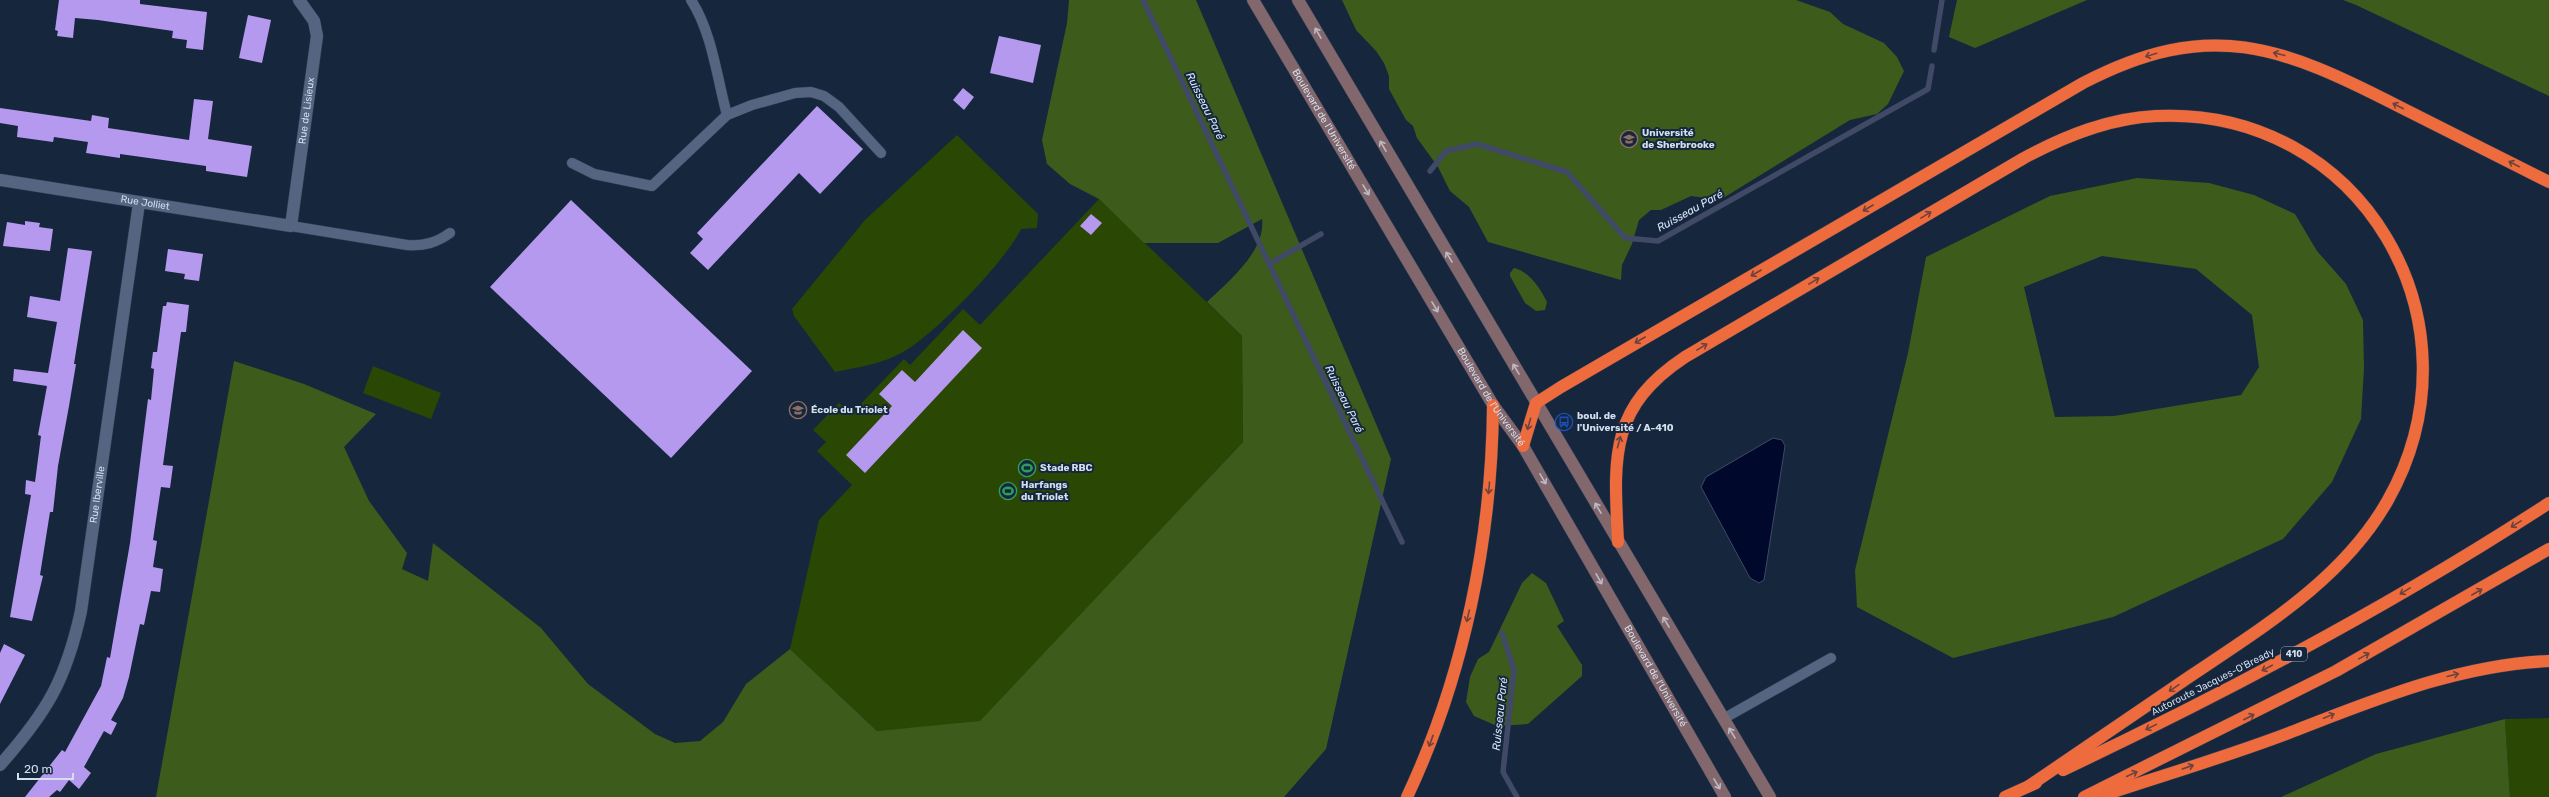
<svg xmlns="http://www.w3.org/2000/svg" width="2549" height="797" viewBox="0 0 2549 797" font-family="Rubik,sans-serif">
<rect width="100%" height="100%" fill="#16263d"/>
<g fill="#2b4704">
<path d="M 957,135 L 1038,214 L 1037,228 L 1021,229 C 1005,262 935,334 903,352 C 883,364 858,367 835,372 L 794,316 L 792,309 L 865,220 Z"/>
<polygon points="1099,199 1242,336 1243,442 980,722 877,731 790,649 819,520 852,485 817,451 826,442 813,430 839,403 851,414 904,359 910,365 963,309 980,325"/>
<polygon points="373,366 441,393 431,419 363,393"/>
<polygon points="2549,718 2549,797 2510,797 2505,719"/>
</g>
<g fill="#3d5b1a" fill-rule="evenodd">
<path d="M 1069,0 L 1196,0 L 1391,459 L 1326,749 L 1284,797 L 156,797 L 234,361 L 304,384 L 376,414 L 344,447 L 369,501 L 407,553 L 402,569 L 428,581 L 433,543 L 541,628 L 588,684 L 655,734 L 675,743 L 700,741 L 723,722 L 746,684 L 790,649 L 877,731 L 980,721 L 1243,442 L 1242,336 L 1207,302 C 1228,282 1266,251 1262,219 L 1218,243 L 1144,243 L 1099,199 L 1070,184 L 1047,164 L 1042,140 L 1067,23 Z"/>
<polygon points="1342,0 1796,0 1830,12 1843,24 1884,43 1897,57 1904,71 1888,104 1877,114 1850,120 1720,200 1691,196 1661,210 1651,210 1639,220 1632,244 1622,265 1621,280 1488,242 1469,207 1450,191 1438,167 1417,138 1413,126 1406,120 1389,89 1389,76 1384,63 1376,51 1356,30"/>
<polygon points="1957,0 2087,0 1975,48 1949,37"/>
<polygon points="2343,0 2549,0 2549,96 2356,5"/>
<path d="M 2137,178 L 2209,183 L 2254,195 L 2295,214 L 2317,251 L 2346,284 L 2363,320 L 2364,368 L 2361,419 L 2332,482 L 2283,539 L 2113,617 L 1953,658 L 1857,607 L 1855,570 L 1908,353 L 1926,257 L 2050,196 ZM 2102,256 L 2196,269 L 2252,315 L 2259,367 L 2241,395 L 2114,416 L 2055,417 L 2024,287 Z"/>
<path d="M 1514,268 C 1530,272 1540,288 1547,302 L 1545,310 L 1536,311 L 1525,303 L 1510,276 L 1510,273 Z"/>
<polygon points="1532,573 1546,583 1564,621 1557,626 1582,665 1582,676 1528,724 1497,726 1474,716 1466,702 1470,677 1478,659 1489,652 1522,583"/>
<polygon points="2505,719 2510,797 2281,797 2376,754"/>
</g>
<polygon fill="#00092b" stroke="#404966" points="1773,438 1782,440 1785,446 1764,580 1759,583 1750,578 1701,487 1706,477"/>
<g fill="none" stroke-linecap="round" stroke-linejoin="round">
<g stroke="#404966" stroke-width="5.5">
<polyline points="1143,0 1402,542"/>
<polyline points="1934,50 1942,0"/>
<polyline points="1430,171 1446,151 1477,144 1567,172 1625,238 1658,241 1928,89 1932,66"/>
<polyline points="1269,264 1321,234"/>
<polyline points="1502,633 1514,670 1503,772 1517,797"/>
</g>
</g>
<g fill="#b499ee">
<polygon points="59,0 140,0 140,4 207,12 203,50 186,48 187,40 172,38 173,31 98,20 75,18 73,38 57,36 58,31 55,30"/>
<polygon points="248,15 271,20 262,63 239,58"/>
<polygon points="999,36 1041,45 1033,83 990,73"/>
<polygon points="963,88 974,97 964,110 953,100"/>
<polygon points="194,99 213,101 208,139 252,146 247,177 206,171 206,166 120,154 120,158 86,153 88,142 54,137 53,142 17,137 18,126 0,123 0,108 91,121 92,115 109,118 108,128 189,140"/>
<polygon points="817,106 863,149 820,194 799,173 708,270 690,253 703,239 697,233"/>
<polygon points="571,200 752,371 671,458 490,287"/>
<polygon points="1091,214 1102,223 1091,235 1080,226"/>
<polygon points="25,221 40,223 39,227 53,229 50,251 3,246 7,222 25,225"/>
<polygon points="68,248 92,251 74,364 76,364 69,406 58,466 53,512 50,512 40,575 43,576 32,621 10,617 31,495 25,494 26,480 35,482 41,436 38,435 47,386 13,381 14,369 48,373 57,322 27,317 30,296 60,301"/>
<polygon points="168,249 203,254 199,281 184,279 185,274 165,271"/>
<polygon points="167,302 189,305 186,332 181,332 163,465 173,466 170,488 161,487 153,540 157,541 153,567 163,569 160,592 151,591 144,625 140,624 129,677 123,698 111,720 117,723 111,735 104,731 84,767 91,773 79,789 69,780 60,792 57,790 49,797 25,797 62,750 65,752 101,686 107,657 110,658 130,543 148,399 151,400 154,369 151,368 153,352 157,352 163,306 166,306"/>
<polygon points="963,330 982,348 865,473 846,455 892,406 879,394 902,370 915,382"/>
<polygon points="4,644 25,655 0,704 0,653"/>
</g>
<g fill="none" stroke-linecap="round" stroke-linejoin="round">
<defs>
<g id="lane">
<path d="M 691,0 C 712,32 717,78 727,115"/>
<polyline points="572,163 594,174 652,186 727,115 752,105 795,93 811,92 824,96 839,107 881,153"/>
<path d="M 291,226 L 407,245 C 424,246 436,243 450,233"/>
<polyline points="1723,719 1831,658"/>
</g>
<g id="street">
<path id="s1" d="M 0,180 L 291,226 L 317,36 L 314,21 L 299,0"/>
<path id="s2" d="M 0,765 C 47,712 66,680 81,611 L 139,203"/>
</g>
<g id="secondary">
<path id="s3" d="M 1253,0 L 1493,405 L 1523,446 L 1725,797"/>
<polyline points="1298,0 1770,797"/>
</g>
<g id="highway">
<path d="M 1523,446 L 1536,403 L 1561,387 L 2083,83 C 2210,17 2281,46 2400,107 C 2450,132 2499,157 2549,182"/>
<path d="M 1618,542 C 1614,459 1608,408 1685,357 L 2024,158 C 2065,136 2109,118 2156,116 C 2361,106 2488,322 2388,500 C 2344,578 2265,626 2192,675 C 2138,712 2084,749 2029,786"/>
<path d="M 2063,770 C 2230,691 2394,604 2549,503"/>
<path d="M 2104,795 C 2167,774 2232,755 2294,731 C 2377,699 2458,665 2549,661"/>
<path d="M 1407,797 C 1464,676 1492,538 1493,405"/>
<polyline points="2005,797 2036,783"/>
<polyline points="2084,797 2336,671 2549,549"/>
</g>
</defs>
<use href="#lane" stroke="#344054" stroke-width="11"/>
<use href="#street" stroke="#344054" stroke-width="13"/>
<use href="#secondary" stroke="#344054" stroke-width="13"/>
<use href="#highway" stroke="#344054" stroke-width="13"/>
<use href="#lane" stroke="#536581" stroke-width="10"/>
<use href="#street" stroke="#536581" stroke-width="12"/>
<use href="#secondary" stroke="#82676d" stroke-width="12"/>
<use href="#highway" stroke="#ee6b3d" stroke-width="12"/>
</g>
<defs><path id="oneway-shaft" d="M-6 0H5M1.5-3L5.5 0L1.5 3" fill="none" stroke-width="1.6" stroke-linecap="round" stroke-linejoin="round"/></defs>
<g stroke="#bbbbc7">
<use href="#oneway-shaft" transform="translate(1318 33) rotate(-120)"/>
<use href="#oneway-shaft" transform="translate(1383 146) rotate(-120)"/>
<use href="#oneway-shaft" transform="translate(1366 190) rotate(59)"/>
<use href="#oneway-shaft" transform="translate(1449 257) rotate(-121)"/>
<use href="#oneway-shaft" transform="translate(1435 307) rotate(59)"/>
<use href="#oneway-shaft" transform="translate(1516 369) rotate(-121)"/>
<use href="#oneway-shaft" transform="translate(1543 479) rotate(60)"/>
<use href="#oneway-shaft" transform="translate(1598 508) rotate(-120)"/>
<use href="#oneway-shaft" transform="translate(1599 579) rotate(61)"/>
<use href="#oneway-shaft" transform="translate(1666 622) rotate(-121)"/>
<use href="#oneway-shaft" transform="translate(1732 733) rotate(-121)"/>
<use href="#oneway-shaft" transform="translate(1717 784) rotate(59)"/>
</g>
<g stroke="#6c423d">
<use href="#oneway-shaft" transform="translate(2279 54) rotate(-166)"/>
<use href="#oneway-shaft" transform="translate(2151 55) rotate(163)"/>
<use href="#oneway-shaft" transform="translate(2398 106) rotate(-153)"/>
<use href="#oneway-shaft" transform="translate(2514 164) rotate(-153)"/>
<use href="#oneway-shaft" transform="translate(1868 208) rotate(150)"/>
<use href="#oneway-shaft" transform="translate(1926 215) rotate(-31)"/>
<use href="#oneway-shaft" transform="translate(1756 273) rotate(150)"/>
<use href="#oneway-shaft" transform="translate(1814 281) rotate(-31)"/>
<use href="#oneway-shaft" transform="translate(1640 340) rotate(150)"/>
<use href="#oneway-shaft" transform="translate(1702 347) rotate(-31)"/>
<use href="#oneway-shaft" transform="translate(1529 424) rotate(106)"/>
<use href="#oneway-shaft" transform="translate(1619 442) rotate(-75)"/>
<use href="#oneway-shaft" transform="translate(1489 488) rotate(95)"/>
<use href="#oneway-shaft" transform="translate(2516 524) rotate(148)"/>
<use href="#oneway-shaft" transform="translate(2405 591) rotate(149)"/>
<use href="#oneway-shaft" transform="translate(2477 592) rotate(-30)"/>
<use href="#oneway-shaft" transform="translate(1468 616) rotate(103)"/>
<use href="#oneway-shaft" transform="translate(2364 656) rotate(-29)"/>
<use href="#oneway-shaft" transform="translate(2267 668) rotate(152)"/>
<use href="#oneway-shaft" transform="translate(2453 675) rotate(-14)"/>
<use href="#oneway-shaft" transform="translate(2174 688) rotate(146)"/>
<use href="#oneway-shaft" transform="translate(2329 716) rotate(-22)"/>
<use href="#oneway-shaft" transform="translate(2249 717) rotate(-27)"/>
<use href="#oneway-shaft" transform="translate(2151 727) rotate(154)"/>
<use href="#oneway-shaft" transform="translate(1431 741) rotate(110)"/>
<use href="#oneway-shaft" transform="translate(2188 767) rotate(-19)"/>
<use href="#oneway-shaft" transform="translate(2132 774) rotate(-25)"/>
</g>
<defs>
<symbol id="university-ring" viewBox="-11 -11 22 22"><circle r="9.5" fill="#16263d" stroke="#8d6e63" stroke-width="1.5"/><path d="M0-5L7-2L0 1L-7-2ZM-4 1L0 2.5L4 1V4Q0 6-4 4Z" fill="#8d6e63"/></symbol>
<symbol id="school-ring" viewBox="-11 -11 22 22"><circle r="9.5" fill="#16263d" stroke="#8d6e63" stroke-width="1.5"/><path d="M0-5L7-2L0 1L-7-2ZM-4 1L0 2.5L4 1V4Q0 6-4 4Z" fill="#8d6e63"/></symbol>
<symbol id="bus-ring" viewBox="-11 -11 22 22"><circle r="9.5" fill="#16263d" stroke="#1a4fb4" stroke-width="1.5"/><path d="M-5-6H5V4H4V6H2V4H-2V6H-4V4H-5ZM-3.5-4V0h7V-4ZM-3.5 1.2v1.5H-2V1.2ZM2 1.2v1.5H3.5V1.2Z" fill="#1a4fb4"/></symbol>
<symbol id="stadium-ring" viewBox="-11 -11 22 22"><circle r="9.5" fill="#16263d" stroke="#2e9e5b" stroke-width="1.5"/><path d="M0-5a6.5 5 0 1 0 0 10a6.5 5 0 1 0 0-10ZM-3.5-1.8h7v3.6h-7Z" fill="#2e9e5b"/></symbol>
</defs>
<g fill-rule="evenodd">
<use href="#university-ring" x="1619" y="129" width="20" height="20"/>
<use href="#school-ring" x="788" y="400" width="20" height="20"/>
<use href="#bus-ring" x="1554" y="412" width="20" height="20"/>
<use href="#stadium-ring" x="1017" y="458" width="20" height="20"/>
<use href="#stadium-ring" x="998" y="481" width="20" height="20"/>
</g>
<g text-anchor="middle" dominant-baseline="central" stroke-width="4" stroke-linejoin="round" paint-order="stroke">
<rect fill="#16263d" stroke="#9ba8b9" stroke-width="1" x="2281" y="647" width="26" height="14" rx="3"/>
<g font-size="9" font-weight="bold" fill="#d4dfee">
<text x="2294" y="654">410</text>
</g>
<g font-size="10" fill="#d4dfee" stroke="#16263d">
<text stroke="none"><textPath href="#s1" startOffset="411">Rue de Lisieux</textPath></text>
<text stroke="none"><textPath href="#s3" startOffset="139">Boulevard de l'Université</textPath></text>
<text stroke="none"><textPath href="#s1" startOffset="147">Rue Jolliet</textPath></text>
<text stroke="none"><textPath href="#s3" startOffset="463">Boulevard de l'Université</textPath></text>
<text stroke="none"><textPath href="#s2" startOffset="294">Rue Iberville</textPath></text>
<text stroke="none"><textPath href="#s3" startOffset="787">Boulevard de l'Université</textPath></text>
<text transform="translate(2213 682) rotate(-27)">Autoroute Jacques-O'Bready</text>
</g>
<g font-size="10" font-weight="bold" fill="#d4dfee" stroke="#16263d" text-anchor="start">
<text x="1642" y="133">Université<tspan x="1642" dy="12">de Sherbrooke</tspan></text>
<text x="811" y="410">École du Triolet</text>
<text x="1577" y="416">boul. de<tspan x="1577" dy="12">l'Université / A-410</tspan></text>
<text x="1040" y="468">Stade RBC</text>
<text x="1021" y="485">Harfangs<tspan x="1021" dy="12">du Triolet</tspan></text>
</g>
<g font-size="11" font-style="italic" fill="#d8e6f9" stroke="#16263d">
<text transform="translate(1205 106) rotate(64)">Ruisseau Paré</text>
<text transform="translate(1690 211) rotate(-29)">Ruisseau Paré</text>
<text transform="translate(1344 399) rotate(64)">Ruisseau Paré</text>
<text transform="translate(1500 714) rotate(-84)">Ruisseau Paré</text>
</g>
</g>
<path d="M18 773v6h55v-6" fill="none" stroke="#d4dfee" stroke-width="2"/>
<text x="24" y="773" font-size="12" fill="#d4dfee" stroke="#16263d" stroke-width="3" paint-order="stroke">20 m</text>
</svg>
